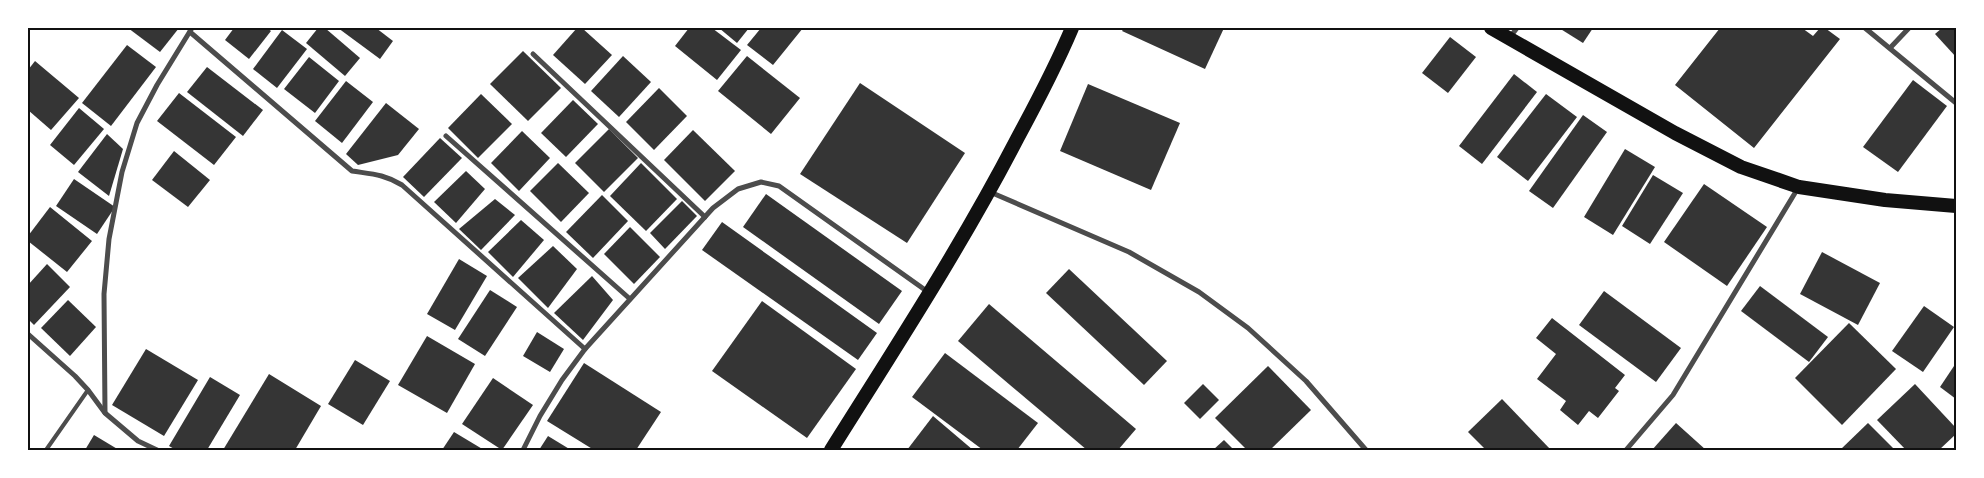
<svg xmlns="http://www.w3.org/2000/svg" width="1984" height="478" viewBox="0 0 1984 478" font-family="'IBM Plex Serif',serif">
<rect width="100%" height="100%" fill="#fff"/>
<g fill="#353535">
<polygon points="128,28 179,28 160,52"/>
<polygon points="234,28 267,28 271,31 249,59 225,40"/>
<polygon points="318,28 325,28 360,58 345,76 306,43"/>
<polygon points="338,28 376,28 393,41 380,59"/>
<polygon points="577,28 582,28 612,55 585,84 553,55"/>
<polygon points="689,28 712,28 741,50 717,80 675,46"/>
<polygon points="719,28 749,28 737,43"/>
<polygon points="761,28 803,28 773,65 747,45"/>
<polygon points="1124,28 1224,28 1205,69 1122,31"/>
<polygon points="1559,28 1593,28 1583,43"/>
<polygon points="1720,28 1802,28 1813,36 1820,28 1825,28 1840,39 1754,148 1675,85"/>
<polygon points="1942,28 1956,28 1956,57 1935,34"/>
<polygon points="282,30 307,49 277,88 253,69"/>
<polygon points="1450,37 1476,57 1448,93 1422,73"/>
<polygon points="127,45 156,67 111,126 82,103"/>
<polygon points="523,51 561,88 528,121 490,84"/>
<polygon points="623,56 651,82 619,117 591,91"/>
<polygon points="747,56 800,98 771,134 718,91"/>
<polygon points="309,57 339,81 315,113 284,89"/>
<polygon points="35,61 79,98 51,130 28,110 28,70"/>
<polygon points="207,67 263,110 243,136 187,92"/>
<polygon points="1514,74 1537,92 1482,164 1459,146"/>
<polygon points="1913,80 1947,106 1898,172 1863,147"/>
<polygon points="346,81 373,102 342,143 315,121"/>
<polygon points="860,83 965,153 907,243 800,174"/>
<polygon points="1088,84 1180,123 1151,190 1060,151"/>
<polygon points="659,88 687,116 654,150 626,122"/>
<polygon points="179,93 236,137 214,165 157,121"/>
<polygon points="481,94 512,124 478,158 448,128"/>
<polygon points="1546,94 1577,117 1528,181 1497,157"/>
<polygon points="573,100 598,124 566,157 541,133"/>
<polygon points="386,103 419,129 398,155 358,165 346,154"/>
<polygon points="79,108 104,129 74,165 50,145"/>
<polygon points="1583,115 1607,132 1553,208 1529,191"/>
<polygon points="609,129 638,158 604,192 575,163"/>
<polygon points="693,130 735,171 705,201 664,160"/>
<polygon points="522,131 550,158 519,191 491,163"/>
<polygon points="107,134 123,149 109,196 78,172"/>
<polygon points="440,138 462,158 424,197 403,177"/>
<polygon points="1625,149 1655,167 1613,235 1584,217"/>
<polygon points="174,151 210,180 188,207 152,180"/>
<polygon points="558,163 589,193 561,222 530,191"/>
<polygon points="641,163 677,199 646,231 610,196"/>
<polygon points="466,171 485,189 456,223 434,202"/>
<polygon points="1653,175 1683,193 1650,244 1622,226"/>
<polygon points="74,179 115,207 97,234 56,206"/>
<polygon points="1704,184 1767,227 1727,286 1664,242"/>
<polygon points="766,194 902,291 879,324 743,227"/>
<polygon points="602,195 628,221 593,258 566,232"/>
<polygon points="495,199 515,215 481,250 459,229"/>
<polygon points="682,201 697,216 665,249 650,233"/>
<polygon points="50,207 92,241 67,272 28,241 28,236"/>
<polygon points="521,220 544,240 513,277 488,252"/>
<polygon points="722,222 877,333 858,360 702,250"/>
<polygon points="630,227 660,257 634,284 604,254"/>
<polygon points="553,246 577,269 548,308 518,278"/>
<polygon points="1822,252 1880,283 1858,325 1800,294"/>
<polygon points="459,259 487,276 455,330 427,314"/>
<polygon points="47,264 70,287 34,325 28,319 28,285"/>
<polygon points="1069,269 1167,361 1144,385 1046,293"/>
<polygon points="592,276 613,300 583,340 554,313"/>
<polygon points="1760,286 1828,337 1809,362 1741,311"/>
<polygon points="490,290 517,307 485,356 458,339"/>
<polygon points="1604,291 1681,348 1656,382 1579,325"/>
<polygon points="68,300 96,327 70,356 41,328"/>
<polygon points="762,301 856,369 807,438 712,371"/>
<polygon points="989,304 1136,429 1118,450 1087,450 958,341"/>
<polygon points="1924,306 1954,327 1923,372 1892,351"/>
<polygon points="1552,318 1625,375 1615,388 1619,391 1598,418 1589,411 1578,425 1560,410 1566,401 1537,379 1556,354 1536,338"/>
<polygon points="1849,323 1896,369 1842,425 1795,378"/>
<polygon points="537,332 564,349 550,372 523,356"/>
<polygon points="427,336 475,364 447,413 398,385"/>
<polygon points="146,349 198,380 164,436 112,405"/>
<polygon points="945,353 1038,423 1017,450 983,450 912,397"/>
<polygon points="355,360 390,381 363,425 328,404"/>
<polygon points="584,363 661,412 636,450 594,450 547,421"/>
<polygon points="1956,363 1956,399 1940,387"/>
<polygon points="1268,366 1311,410 1270,450 1247,450 1215,418"/>
<polygon points="269,374 321,406 295,450 223,450"/>
<polygon points="210,377 240,395 207,450 176,450 169,446"/>
<polygon points="493,378 533,405 502,450 462,424"/>
<polygon points="1203,384 1219,400 1200,419 1184,403"/>
<polygon points="1915,384 1956,428 1956,434 1939,450 1906,450 1877,420"/>
<polygon points="1502,399 1551,450 1486,450 1468,432"/>
<polygon points="933,416 973,450 907,450"/>
<polygon points="1676,423 1706,450 1652,450"/>
<polygon points="1868,423 1895,450 1840,450"/>
<polygon points="454,432 484,450 442,450"/>
<polygon points="94,435 119,450 85,450"/>
<polygon points="548,436 571,450 539,450"/>
<polygon points="1224,440 1234,450 1213,450"/>
</g>
<g fill="none" stroke-linecap="round" stroke-linejoin="round">
<polyline stroke="#4c4c4c" stroke-width="4" points="46,450 88,390"/>
<g stroke="#4c4c4c" stroke-width="5">
<polyline points="1865,28 1956,103"/>
<path d="M 190,32 L 352,171 C 371,174 384,174 402,185 L 585,349"/>
<polyline points="1510,37 1517,28"/>
<polyline points="1890,48 1909,28"/>
<polyline points="533,54 705,217"/>
<polyline points="446,136 630,299"/>
<polyline points="990,192 1129,252 1199,292 1248,328 1306,381 1366,450"/>
<polyline points="28,334 75,376 88,390 105,413 138,441 157,450"/>
<polyline points="105,413 104,294 109,239 122,172 137,123 157,85 192,28"/>
<polyline points="523,450 540,416 562,380 585,349 713,208 738,189 761,182 779,186 928,292"/>
<polyline points="1626,450 1673,395 1798,188"/>
</g>
<g stroke="#111" stroke-width="14">
<polyline points="1491,28 1675,133 1741,167 1799,187 1885,200 1956,206"/>
<path d="M 831,450 C 895,348 961,247 1017,139 C 1037,102 1056,66 1072,28"/>
</g>
</g>
<rect width="1984" height="478" fill="none" stroke="#ffffff" stroke-width="58"/>
<rect x="29" y="29" width="1926" height="420" fill="none" stroke="#111" stroke-width="2"/>
</svg>
